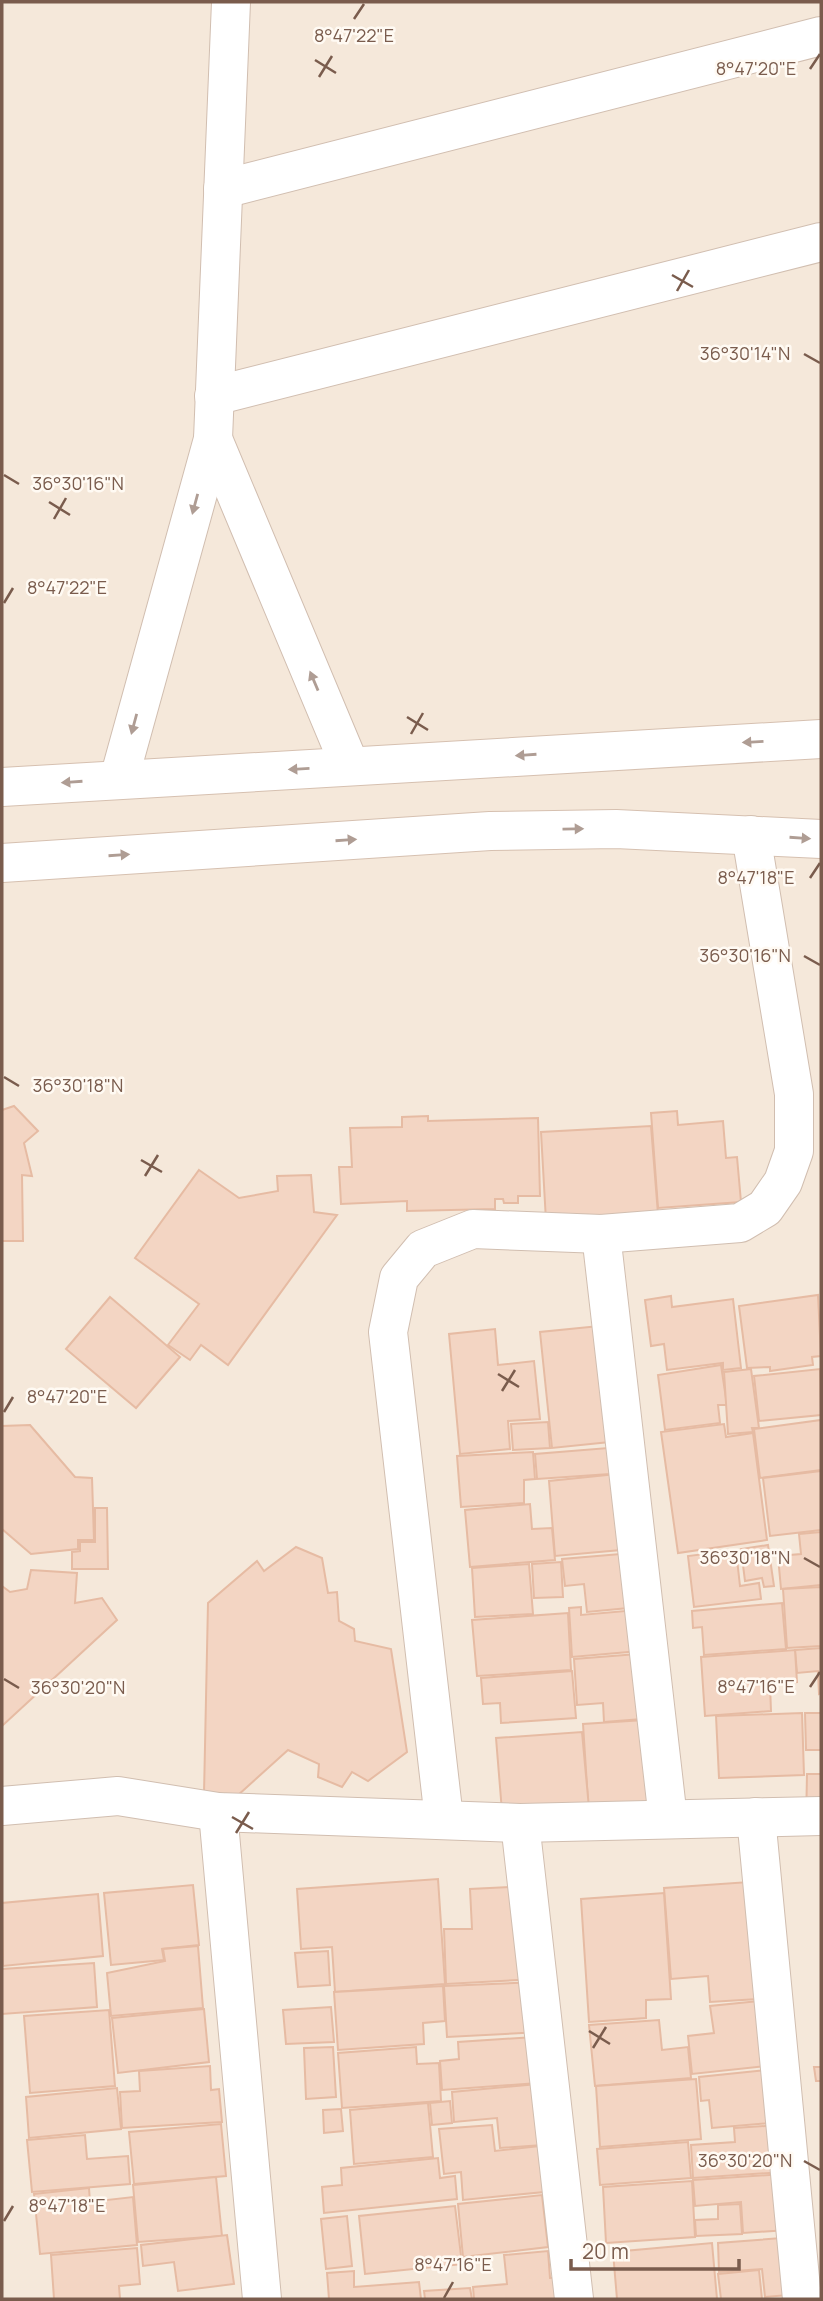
<svg xmlns="http://www.w3.org/2000/svg" width="823" height="2301" font-family="Manrope,sans-serif">
  <style>
    .residential { fill: #f5e8da }
    .building { fill: #f3d5c3; stroke: #e6bba3; stroke-width: 2 }
    .lines { fill: none; stroke-linecap: round; stroke-linejoin: round }
    .street-casing { stroke: #d1beb0; stroke-width: 40 }
    .secondary-casing { stroke: #d6c0b0; stroke-width: 40 }
    .street { stroke: #fff; stroke-width: 38 }
    .secondary { stroke: #fff; stroke-width: 38 }
    .oneway { fill: #af9d94 }
    .ticks { fill: none; stroke: #7a5c4d; stroke-width: 2.5 }
    .ticks-label { font-size: 18px; text-anchor: middle; fill: #7a5c4d; stroke: #fffaf3; stroke-width: 5; stroke-linejoin: round; paint-order: stroke }
  </style>
  <rect width="100%" height="100%" fill="#fdf6ec"/>
  <!-- residential -->
  <rect class="residential" x="2" y="2" width="819" height="2297"/>
  <!-- building -->
  <g class="building">
    <path d="M14,1106l24,25 -14,12 8,33 -10,-1 1,66h-21v-131z"/>
    <path d="M677,1111l1,14 45,-4 3,37 11,-1 4,45 -83,6 -7,-95z"/>
    <path d="M428,1116v5l110,-3 2,78h-22v7h-14l-1,-4h-8v10l-88,2v-10l-66,3 -2,-37h13l-2,-39 52,-1v-10z"/>
    <path d="M651,1126l7,88 -112,7 -5,-89z"/>
    <path d="M199,1170l40,28 39,-7 -1,-15 34,-1 3,37 23,3 -109,150 -27,-20 -11,15 -22,-15 31,-41 -64,-46z"/>
    <path d="M818,1295l3,61 -9,1 1,8 -43,6v-4l-23,1 -8,-62z"/>
    <path d="M671,1296l1,11 61,-8 8,69 -18,2v-7l-56,7 -3,-26 -13,2 -6,-46z"/>
    <path d="M110,1297l70,60 -44,51 -70,-59z"/>
    <path d="M619,1324l10,116 -77,8 -12,-116z"/>
    <path d="M495,1329l3,36 36,-4 6,58 -32,2 2,28 -50,5 -11,-120z"/>
    <path d="M721,1365l6,40h-9l2,18 -55,7 -7,-55z"/>
    <path d="M751,1369l8,59h-7l1,4 -25,2 -4,-62z"/>
    <path d="M820,1369l1,46 -62,6 -5,-45z"/>
    <path d="M821,1420v50l-61,8 -6,-49z"/>
    <path d="M548,1422l2,26 -37,2 -2,-26z"/>
    <path d="M724,1424l2,13 27,-4 14,107 -89,13 -17,-121z"/>
    <path d="M30,1425l45,52 17,1 2,62h-16v9l-47,5 -29,-25v-103z"/>
    <path d="M608,1448l2,26 -73,5 -2,-25z"/>
    <path d="M533,1452l2,27 -11,1v23l-63,4 -4,-51z"/>
    <path d="M821,1471v59l-51,6 -7,-58z"/>
    <path d="M636,1472l7,76 -88,8 -6,-75z"/>
    <path d="M530,1504l2,25 20,-1 3,32 -85,7 -5,-57z"/>
    <path d="M95,1508h12l1,61h-36v-17l8,-1v-9h15z"/>
    <path d="M821,1532v53l-40,4 -3,-33 23,-2 -2,-20z"/>
    <path d="M768,1545l6,41 -10,1 -2,-9 -17,3 -4,-32z"/>
    <path d="M296,1547l26,11 6,35 9,-1 2,29 15,8 1,12 36,8 16,103 -39,29 -16,-9 -10,15 -24,-10 1,-13 -31,-14 -61,55 -23,-11 4,-191 49,-42 7,10z"/>
    <path d="M736,1550l4,36 19,-3 2,16 -67,8 -6,-51z"/>
    <path d="M644,1552l5,54 -62,6 -3,-28 -19,2 -3,-27z"/>
    <path d="M561,1562l2,35 -29,1 -2,-34z"/>
    <path d="M529,1564l4,50 -58,3 -3,-49z"/>
    <path d="M31,1570l46,3 -2,30 27,-5 15,22 -115,106v-140l8,6 17,-3z"/>
    <path d="M821,1587v59l-34,2 -4,-59z"/>
    <path d="M782,1603l4,46 -82,6 -2,-28 -9,1 -1,-17z"/>
    <path d="M581,1607v8l67,-6 3,41 -79,7 -3,-49z"/>
    <path d="M568,1613l3,57 -94,6 -5,-56z"/>
    <path d="M821,1648v45l-2,1 -1,-23 -21,2 -2,-23z"/>
    <path d="M795,1650l2,32 -27,3 1,26 -66,5 -4,-59z"/>
    <path d="M663,1652l5,65 -64,5 -1,-19 -26,2 -3,-46z"/>
    <path d="M572,1671l4,47 -75,5 -1,-20 -17,1 -2,-26z"/>
    <path d="M802,1713l2,62 -85,3 -3,-62z"/>
    <path d="M805,1713h16v37h-15z"/>
    <path d="M660,1719l6,92 -77,6 -6,-93z"/>
    <path d="M582,1732l9,98 -87,6 -8,-98z"/>
    <path d="M807,1774h14v50h-15z"/>
    <path d="M438,1879l7,105 -110,8 -3,-45 -31,2 -4,-60z"/>
    <path d="M749,1882l9,117 -48,3 -2,-26 -37,3 -7,-91z"/>
    <path d="M193,1885l6,60 -37,4 2,11 -53,5 -7,-72z"/>
    <path d="M533,1886l4,93 -91,5 -2,-55h28l-2,-40z"/>
    <path d="M664,1893l7,106 -25,1v18l-57,4 -8,-123z"/>
    <path d="M98,1894l5,62 -100,10 -1,-63z"/>
    <path d="M198,1946l5,62 -92,8 -4,-43 58,-12 -2,-12z"/>
    <path d="M328,1951l2,34 -32,2 -3,-34z"/>
    <path d="M94,1963l3,44 -95,7v-45z"/>
    <path d="M539,1982l2,50 -94,5 -3,-51z"/>
    <path d="M443,1986l2,35 -22,2 1,21 -86,6 -4,-58z"/>
    <path d="M769,2000l6,65 -83,9 -4,-38 26,-3 -4,-27z"/>
    <path d="M331,2007l3,35 -48,2 -3,-34z"/>
    <path d="M204,2009l5,53 -91,11 -6,-55z"/>
    <path d="M109,2010l6,76 -85,7 -6,-77z"/>
    <path d="M659,2020l3,30 26,-3 3,31 -96,8 -6,-61z"/>
    <path d="M534,2037l4,46 -96,7 -2,-29 19,-2 -1,-17z"/>
    <path d="M333,2047l3,50 -30,2 -2,-51z"/>
    <path d="M416,2047l1,17 22,-1 2,38 -99,7 -4,-55z"/>
    <path d="M210,2066l1,24 8,-1 3,33 -100,6 -2,-36 20,-1 -1,-20z"/>
    <path d="M814,2067h7v14h-5z"/>
    <path d="M776,2069l5,53 -69,6 -3,-28 -8,1 -2,-24z"/>
    <path d="M696,2079l5,60 -101,8 -4,-61z"/>
    <path d="M538,2084l5,61 -43,3 -3,-30 -43,4 -2,-30z"/>
    <path d="M117,2088l4,41 -92,9 -3,-41z"/>
    <path d="M450,2101l2,22 -20,2 -2,-22z"/>
    <path d="M428,2103l5,54 -79,7 -4,-54z"/>
    <path d="M341,2109l2,22 -19,2 -1,-23z"/>
    <path d="M221,2124l5,52 -92,8 -5,-52z"/>
    <path d="M492,2125l3,26 45,-5 4,46 -81,8 -2,-28 -17,2 -5,-45z"/>
    <path d="M781,2125l4,47 -92,6 -2,-33 44,-3 -1,-14z"/>
    <path d="M85,2135l2,24 41,-3 2,28 -98,8 -5,-52z"/>
    <path d="M688,2142l3,36 -91,7 -3,-36z"/>
    <path d="M438,2158l2,20 15,-2 2,23 -133,14 -2,-26 20,-2 -1,-17z"/>
    <path d="M785,2174l3,56 -45,3 -2,-31 -46,4 -2,-26z"/>
    <path d="M216,2177l6,59 -84,6 -5,-57z"/>
    <path d="M692,2181l3,56 -89,6 -3,-56z"/>
    <path d="M89,2188l1,14 43,-5 4,48 -97,9 -6,-60z"/>
    <path d="M542,2195l6,52 -85,10 -5,-53z"/>
    <path d="M740,2204l2,30 -46,2 -1,-16 23,-1v-14z"/>
    <path d="M455,2206l7,58 -97,10 -6,-58z"/>
    <path d="M347,2216l5,50 -26,3 -5,-50z"/>
    <path d="M227,2235l7,49 -56,7 -4,-29 -31,4 -2,-21z"/>
    <path d="M808,2236l5,57 -48,4 -3,-28 -43,3 -1,-29z"/>
    <path d="M712,2243l5,56h-100l-4,-47z"/>
    <path d="M137,2248l3,36 -21,2 1,13h-66l-3,-44z"/>
    <path d="M548,2251l2,27 13,-1 2,22h-91l-1,-12 34,-3 -3,-29z"/>
    <path d="M759,2270l3,29h-41l-3,-25z"/>
    <path d="M354,2271v16l65,-5 2,17h-92l-2,-26z"/>
    <path d="M470,2288l2,11h-47l-1,-8z"/>
  </g>
  <g class="lines">
    <defs>
      <g id="street">
        <path d="M223,189l598,-153"/>
        <path d="M214,396l607,-154"/>
        <path d="M213,439l137,327"/>
        <path d="M119,779l94,-340 18,-437"/>
        <path d="M601,1234l67,585"/>
        <path d="M2,1806l116,-10 100,16 302,11 301,-7"/>
        <path d="M218,1812l44,487"/>
        <path d="M756,1817l46,482"/>
        <path d="M444,1819l-56,-487 11,-54 24,-29 50,-20 128,5 139,-11 25,-15 18,-26 11,-31v-57l-43,-259"/>
        <path d="M520,1823l54,476"/>
      </g>
      <g id="secondary">
        <path d="M2,787l819,-48"/>
        <path d="M2,863l488,-32 126,-2 205,10"/>
      </g>
    </defs>
    <!-- street casing -->
    <use href="#street" class="street-casing"/>
    <!-- secondary casing -->
    <use href="#secondary" class="secondary-casing"/>
    <!-- street -->
    <use href="#street" class="street"/>
    <!-- secondary -->
    <use href="#secondary" class="secondary"/>
  </g>
  <!-- one-way arrows -->
  <defs><path id="oneway-solid" d="M-6-.8H1V-3.2L6.5 0L1 3.2V.8H-6Z" transform="scale(1.75)"/></defs>
  <g class="oneway">
    <use href="#oneway-solid" transform="translate(195 504) rotate(105)"/>
    <use href="#oneway-solid" transform="translate(314 681) rotate(-113)"/>
    <use href="#oneway-solid" transform="translate(134 724) rotate(105)"/>
    <use href="#oneway-solid" transform="translate(753 742) rotate(177)"/>
    <use href="#oneway-solid" transform="translate(526 755) rotate(176)"/>
    <use href="#oneway-solid" transform="translate(299 769) rotate(177)"/>
    <use href="#oneway-solid" transform="translate(72 782) rotate(176)"/>
    <use href="#oneway-solid" transform="translate(573 829) rotate(-1)"/>
    <use href="#oneway-solid" transform="translate(800 838) rotate(4)"/>
    <use href="#oneway-solid" transform="translate(346 840) rotate(-4)"/>
    <use href="#oneway-solid" transform="translate(119 855) rotate(-4)"/>
  </g>
  <!-- ticks -->
  <path class="ticks" d="M354,19l10,-15M315,60l21,13M810,69l10,-15M319,77l13,-21M672,275l21,12M677,291l12,-21M804,354l16,9M4,475l15,9M49,502l21,13M54,519l12,-21M4,603l9,-15M407,717l21,13M411,734l12,-21M810,878l10,-15M804,956l16,9M4,1077l15,9M141,1160l21,12M145,1176l13,-21M498,1374l21,13M502,1391l13,-21M4,1412l9,-15M804,1558l16,9M4,1679l15,9M810,1687l10,-15M232,1817l21,12M236,1833l13,-21M589,2031l21,13M593,2048l13,-21M804,2161l16,9M4,2221l9,-15M444,2298l9,-16"/>
  <g class="ticks-label">
    <text x="354" y="42">8°47'22"E</text>
    <text x="756" y="75">8°47'20"E</text>
    <text x="745" y="360">36°30'14"N</text>
    <text x="78" y="490">36°30'16"N</text>
    <text x="67" y="594">8°47'22"E</text>
    <text x="756" y="884">8°47'18"E</text>
    <text x="745" y="962">36°30'16"N</text>
    <text x="78" y="1092">36°30'18"N</text>
    <text x="67" y="1403">8°47'20"E</text>
    <text x="745" y="1564">36°30'18"N</text>
    <text x="756" y="1693">8°47'16"E</text>
    <text x="78" y="1694">36°30'20"N</text>
    <text x="745" y="2167">36°30'20"N</text>
    <text x="67" y="2212">8°47'18"E</text>
    <text x="453" y="2271">8°47'16"E</text>
  </g>
  <!-- border -->
  <rect width="823" height="2301" fill="none" stroke="#7a5c4d" stroke-width="7"/>
  <!-- scale -->
  <path d="M571 2259v10h168v-10" fill="none" stroke="#7a5c4d" stroke-width="3.5"/>
  <text x="582" y="2259" font-size="21" fill="#7a5c4d" stroke="#fffaf3" stroke-width="5" paint-order="stroke">20 m</text>
</svg>
